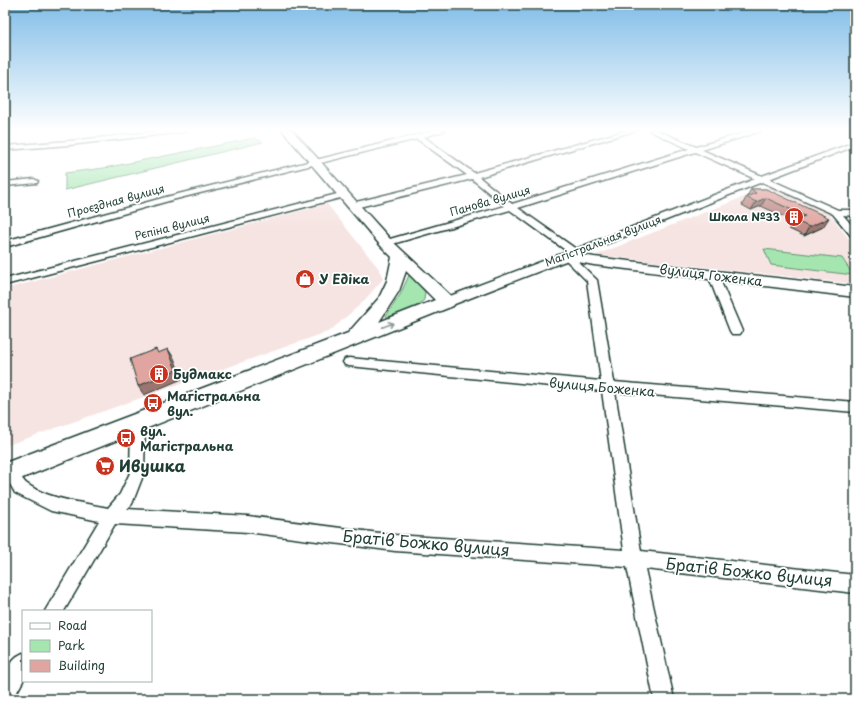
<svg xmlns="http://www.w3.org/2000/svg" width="860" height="704" font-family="'Playpen Sans',sans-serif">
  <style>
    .built { fill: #f6e4e2 }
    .green { fill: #a5e6b0; stroke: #629272 }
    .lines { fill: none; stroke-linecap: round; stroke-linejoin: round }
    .street-casing { stroke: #1f3d34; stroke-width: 3 }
    .secondary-casing { stroke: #1f3d34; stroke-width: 3 }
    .primary-casing { stroke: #1f3d34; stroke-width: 3 }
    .street { fill: #fff; fill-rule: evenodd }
    .secondary { fill: #fff; fill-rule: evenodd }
    .primary { fill: #fff; fill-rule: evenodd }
    .wall { fill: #c18e8a; stroke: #1f3d34 }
    .shaded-wall { fill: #9d7470; stroke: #1f3d34 }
    .building { fill: #e0a5a0; stroke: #1f3d34 }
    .oneway { stroke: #8f9e9a }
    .labels { text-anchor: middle; stroke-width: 3.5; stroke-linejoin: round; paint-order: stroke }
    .far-street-label { font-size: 11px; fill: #1f3d34; stroke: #fff }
    .far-poi-label { font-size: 11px; font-weight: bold; fill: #1f3d34; stroke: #fff; text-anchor: end }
    .street-label { font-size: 13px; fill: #1f3d34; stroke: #fff }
    .poi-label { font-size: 13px; font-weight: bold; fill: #1f3d34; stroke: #fff; text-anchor: start }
    .near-poi-label { font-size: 16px; font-weight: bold; fill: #1f3d34; stroke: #fff; text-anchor: start }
    .near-street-label { font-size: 16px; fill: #1f3d34; stroke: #fff }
  </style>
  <rect width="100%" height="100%" fill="#fff"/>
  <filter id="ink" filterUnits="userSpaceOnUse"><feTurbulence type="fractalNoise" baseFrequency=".025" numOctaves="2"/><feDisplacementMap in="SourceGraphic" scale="8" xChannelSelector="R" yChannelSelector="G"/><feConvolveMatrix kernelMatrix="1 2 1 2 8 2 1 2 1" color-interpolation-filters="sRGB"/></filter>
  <g filter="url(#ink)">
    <!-- built -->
    <g class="built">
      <path d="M769,187l60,26 26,34v37l-259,-29z"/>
      <path d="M327,204l53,66 3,9 -21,24 -32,28 -325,115v-157z"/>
    </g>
    <!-- green -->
    <g class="green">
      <path d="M255,138l8,4 -198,48v-17l39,-5z"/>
      <path d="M764,249l78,9 11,17 -82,-10z"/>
      <path d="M410,273l15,19 -1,8 -8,7 -28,11 -2,-2 14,-21z"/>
    </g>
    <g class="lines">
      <defs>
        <g id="street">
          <path d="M171,130h16l-3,2 -115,13 -64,5v-4l64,-5z"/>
          <path d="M437,130h9l-22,7 50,36 154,-43h9l-158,47 33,27 177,-55 -39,-18 -1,-1h7l40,17 58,-17h8l-1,1 -59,19 60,26 93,-34v4l-86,33 69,31h17v6l-12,-1 12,14v9l-3,-1 -19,-23 -71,-32 -189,75 24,23 17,102 241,20v10l-240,-20 26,159 214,24v18l-210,-24 29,130h-20l-27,-132 -232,-16 -147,-19 -133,-8 -51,87h-19l54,-90 -48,-10 -36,-18 -10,-18 1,-8 5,-2c9,4 9,14 16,19 23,16 54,18 81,24l12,-14 10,-21 1,-50 2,-4 5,-2 5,2 2,4 -1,50 -12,31 -5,5 121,7 147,19 229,15 -22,-159 -253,-25 -4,-1 -2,-3 2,-3 4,-1 252,23 -14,-100 -25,-25 6,-4 -58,-42 -121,35 -3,1 -5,-3 2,-2 122,-35 -33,-27 -117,29 -3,-1 -1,-2 1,-2 115,-28 -50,-36 -245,61 -167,47v-6l161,-44zM695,152l60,27 -179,70 -58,-41z"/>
          <path d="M34,179l4,2 -1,2 -32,3v-4z"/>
          <path d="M345,192h3v4l-343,89v-6z"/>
          <path d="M713,272l5,3 24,56 -2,3h-8l-2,-3 -22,-56z"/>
          <path d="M23,653v28l-10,18h-8c0,-18 -1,-38 18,-46z"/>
        </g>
        <path id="secondary" d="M567,252l27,5 261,30v10l-261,-32 -26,-5 -116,45 -5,2 -5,-2 -3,-3 3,-3z"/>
        <path id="primary" d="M282,130h10l99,110 62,58 3,4 -3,4 -448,179v-22l343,-130 31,-35 8,-17 5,-24 -11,-11zM406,271l29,29 -56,22 20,-31z"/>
      </defs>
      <!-- street casing -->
      <use href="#street" class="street-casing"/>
      <!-- secondary casing -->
      <use href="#secondary" class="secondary-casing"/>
      <!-- primary casing -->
      <use href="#primary" class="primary-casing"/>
      <!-- street -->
      <use href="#street" class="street"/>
      <!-- secondary -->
      <use href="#secondary" class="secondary"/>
      <!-- primary -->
      <use href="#primary" class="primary"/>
    </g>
    <!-- wall -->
    <path class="wall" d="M751,189h15l57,38 -19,9 -15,-7 4,-8 -32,-15 -10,4 -9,-5z"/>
    <!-- shaded-wall -->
    <g class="shaded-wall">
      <path d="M766,198l-5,8 -10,4 5,-8z"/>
      <path d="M829,218l-6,9 -19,9 5,-9z"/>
      <path d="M168,349l6,9 8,21 -38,16 -6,-9z"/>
    </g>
    <!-- building -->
    <g class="building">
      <path d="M751,189h15l63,29 -20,9 -15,-7 11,-4 -39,-18 -10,4 -10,-5 10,-4z"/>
      <path d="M156,349l2,4 10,-4 8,21 -38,16 -8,-27z"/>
    </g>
    <!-- one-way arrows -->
    <defs><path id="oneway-shaft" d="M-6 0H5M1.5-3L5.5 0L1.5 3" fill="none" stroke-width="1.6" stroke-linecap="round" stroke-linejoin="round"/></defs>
    <use class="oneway" href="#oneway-shaft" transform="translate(388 325) rotate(-21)"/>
  </g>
  <!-- sky -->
  <linearGradient id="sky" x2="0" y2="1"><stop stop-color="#81bde8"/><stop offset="0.57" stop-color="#fff"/><stop offset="1" stop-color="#fff" stop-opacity="0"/></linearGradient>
  <rect width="860" height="228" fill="url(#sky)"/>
  <!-- icons -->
  <defs>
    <symbol id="building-disc" viewBox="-11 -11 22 22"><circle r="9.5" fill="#c8321e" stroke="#fff"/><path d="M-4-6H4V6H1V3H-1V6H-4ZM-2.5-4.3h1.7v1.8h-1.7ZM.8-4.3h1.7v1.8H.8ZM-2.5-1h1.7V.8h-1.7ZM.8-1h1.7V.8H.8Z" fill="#fff"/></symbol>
    <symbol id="shop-disc" viewBox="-11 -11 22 22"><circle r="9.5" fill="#c8321e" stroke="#fff"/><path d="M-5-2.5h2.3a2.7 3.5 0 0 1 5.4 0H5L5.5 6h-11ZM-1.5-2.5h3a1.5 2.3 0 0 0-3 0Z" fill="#fff"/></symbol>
    <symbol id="bus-disc" viewBox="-11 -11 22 22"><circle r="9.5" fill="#c8321e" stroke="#fff"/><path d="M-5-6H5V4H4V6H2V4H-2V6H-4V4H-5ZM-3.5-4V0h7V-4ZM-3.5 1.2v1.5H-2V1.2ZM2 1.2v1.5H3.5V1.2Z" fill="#fff"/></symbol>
    <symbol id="supermarket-disc" viewBox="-11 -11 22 22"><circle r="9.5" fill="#c8321e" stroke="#fff"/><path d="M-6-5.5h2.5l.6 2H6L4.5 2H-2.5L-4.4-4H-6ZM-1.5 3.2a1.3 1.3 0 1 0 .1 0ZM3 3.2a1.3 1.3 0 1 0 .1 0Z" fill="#fff"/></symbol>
  </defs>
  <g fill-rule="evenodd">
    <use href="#building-disc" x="783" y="206" width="22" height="22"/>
    <use href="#shop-disc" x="294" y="268" width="22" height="22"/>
    <use href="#building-disc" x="148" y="363" width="22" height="22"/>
    <use href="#bus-disc" x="142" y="392" width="22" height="22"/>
    <use href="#bus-disc" x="115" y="427" width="22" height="22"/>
    <use href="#supermarket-disc" x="94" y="455" width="22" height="22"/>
  </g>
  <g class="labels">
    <!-- far-street labels -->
    <g class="far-street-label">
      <text transform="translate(116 201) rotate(-15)" y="4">Проєздная вулиця</text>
      <text transform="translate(490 201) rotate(-16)" y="4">Панова вулиця</text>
      <text transform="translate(172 227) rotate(-14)" y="4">Рєпіна вулиця</text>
      <text transform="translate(603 241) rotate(-21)" y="4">Магістральная вулиця</text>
    </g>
    <!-- far-poi labels -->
    <g class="far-poi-label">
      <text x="780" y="221">Школа №33</text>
    </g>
    <!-- street labels -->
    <g class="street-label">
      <text transform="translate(711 275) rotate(7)" y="5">вулиця Гоженка</text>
      <text transform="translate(602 387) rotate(5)" y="5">вулиця Боженка</text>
    </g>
    <!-- poi labels -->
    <g class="poi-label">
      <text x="319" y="284">У Едіка</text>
      <text x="173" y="379">Будмакс</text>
      <text x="167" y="401">Магістральна<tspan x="167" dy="15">вул.</tspan></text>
      <text x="140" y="436">вул.<tspan x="140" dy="15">Магістральна</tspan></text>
    </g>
    <!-- near-poi labels -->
    <g class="near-poi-label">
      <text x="119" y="472">Ивушка</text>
    </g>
    <!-- near-street labels -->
    <g class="near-street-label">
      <text transform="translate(426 543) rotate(5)" y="6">Братів Божко вулиця</text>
      <text transform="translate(749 572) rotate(6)" y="6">Братів Божко вулиця</text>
    </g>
  </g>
  <!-- margin -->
  <rect width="860" height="704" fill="none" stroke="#fff" stroke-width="20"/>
  <rect x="10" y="10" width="840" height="684" fill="none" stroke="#1f3d34" stroke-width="1.5" filter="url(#ink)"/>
  <!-- legend -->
  <rect x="22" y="610" width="130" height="72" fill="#ffffff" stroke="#a5b1ae"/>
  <rect x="30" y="623" width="20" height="6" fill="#ffffff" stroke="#a5b1ae"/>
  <text x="58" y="630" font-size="12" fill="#1f3d34">Road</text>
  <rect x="30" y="640" width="20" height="12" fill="#a5e6b0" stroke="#a5b1ae"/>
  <text x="58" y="650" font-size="12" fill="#1f3d34">Park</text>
  <rect x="30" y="660" width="20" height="12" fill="#e0a5a0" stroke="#a5b1ae"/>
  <text x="58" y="670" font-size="12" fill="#1f3d34">Building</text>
</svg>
